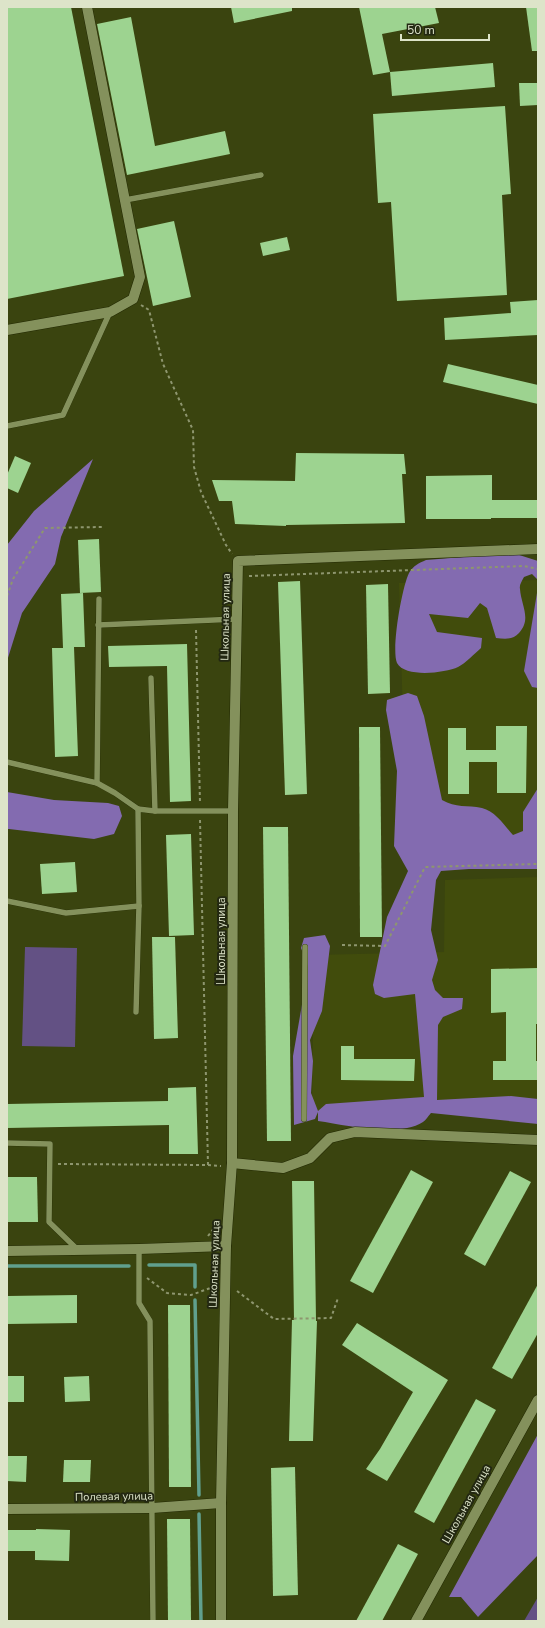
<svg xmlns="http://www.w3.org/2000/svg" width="545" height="1628" font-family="'Nunito Sans',sans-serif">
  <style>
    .built { fill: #414c0c }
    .green { fill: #635184 }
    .forest { fill: #836bb0 }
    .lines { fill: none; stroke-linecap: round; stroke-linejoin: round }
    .stream { stroke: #60a08e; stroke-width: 3.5 }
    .building { fill: #9dd390 }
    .service-casing { stroke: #222902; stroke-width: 6 }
    .minor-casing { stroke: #222902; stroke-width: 11 }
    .path { stroke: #8e966f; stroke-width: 2; stroke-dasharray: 3 3; stroke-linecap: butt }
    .service { stroke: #84915c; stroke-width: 5.5 }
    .minor { stroke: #84915c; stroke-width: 10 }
    .labels { text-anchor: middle; stroke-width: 4; stroke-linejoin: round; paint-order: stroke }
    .street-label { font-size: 11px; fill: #dde4c9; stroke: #232812 }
  </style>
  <rect width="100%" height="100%" fill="#3a440f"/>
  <!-- built -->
  <g class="built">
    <path d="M538,580v272l-131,2 -8,-271z"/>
    <path d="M538,877v230l-96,1 -130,4 2,-157 130,-3 1,-72z"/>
  </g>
  <!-- green -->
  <g class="green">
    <path d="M25,947l52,1 -2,99 -53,-1z"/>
    <path d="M538,1597v24h-14z"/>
  </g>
  <!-- forest -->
  <g class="forest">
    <path d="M93,459l-32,78 -6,27 -33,49 -15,48v-116l27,-34z"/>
    <path d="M513,553l25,8v19l-6,-6 -8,3c-2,4 -5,8 -4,12 1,16 12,30 -1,44 -6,7 -14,6 -23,5l-9,-30 -7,-5 -12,15 -39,-4 8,18 45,6 -1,10c-7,6 -15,15 -23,19 -13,6 -53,11 -61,-4 -6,-14 5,-76 12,-90 4,-7 10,-10 17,-13z"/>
    <path d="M538,587v101l-6,-1 -8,-16z"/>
    <path d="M408,693l9,3 7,20 18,84c14,8 25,5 40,8 13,3 22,17 31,27l10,-4v-19l15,-24v81h-69l-28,2 -5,9 -5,50 7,30 -6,20 3,10 8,8h20l-1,11 -19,8 -5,8 -1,75 74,-4 27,3v25l-107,-11c-3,3 -5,7 -8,9 -25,16 -77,3 -105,-1v-9l-3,7 -21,6 -1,-69 14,-80 1,-10 -7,-18 3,-10 21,-3 5,11 -8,65 -12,29 3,21 -2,32 7,18 8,-7 98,-7 -9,-103 -31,4 -9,-4 -2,-9 14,-68 21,-46 -14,-25 3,-75 -11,-61 1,-10z"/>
    <path d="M7,792l47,8 54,3 11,3 3,10 -8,18 -20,5 -85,-10h-2z"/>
    <path d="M538,1434v121l-60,62 -17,-20h-12z"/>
  </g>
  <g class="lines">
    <!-- stream -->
    <g class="stream">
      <path d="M149,1265h46v22"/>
      <path d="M7,1266h122"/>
      <path d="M195,1300l4,195"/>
      <path d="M199,1514l2,107"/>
    </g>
  </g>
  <!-- building -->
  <g class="building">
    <path d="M7,7h64l53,269 -117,23z"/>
    <path d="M231,7h61v4l-58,12z"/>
    <path d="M359,7h76l4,16 -57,11 8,38 -17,3z"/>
    <path d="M526,7h12v44h-6z"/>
    <path d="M131,17l24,129 70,-15 5,23 -103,21 -30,-151z"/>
    <path d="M493,63l2,24 -103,9 -2,-24z"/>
    <path d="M519,83h19v22l-18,1z"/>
    <path d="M505,106l6,88 -9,1 5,100 -110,6 -6,-99 -13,1 -5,-89z"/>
    <path d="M174,221l17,76 -38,9 -16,-77z"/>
    <path d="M287,237l3,13 -27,6 -3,-13z"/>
    <path d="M538,300v35l-93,5 -1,-22 67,-5 -1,-11z"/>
    <path d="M448,364l90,21v19l-95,-22z"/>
    <path d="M296,453l108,1 2,20h-4l3,49 -119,2v1l-51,-2 -3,-23h-13l-7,-21 83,1z"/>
    <path d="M15,456l16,7 -13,30 -11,-5v-13z"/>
    <path d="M492,475v25h46v18h-47v1h-65v-43z"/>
    <path d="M99,539l2,53 -21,1 -2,-53z"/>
    <path d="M300,581l7,213 -22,1 -7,-213z"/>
    <path d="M388,584l2,109 -22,1 -2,-109z"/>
    <path d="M83,593l2,54h-11l4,109 -23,1 -3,-109h11l-2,-54z"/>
    <path d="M187,644l4,157 -21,1 -3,-136 -58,1 -1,-21z"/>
    <path d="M496,726h31l-1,67h-29v-31h-28v32h-21v-66h18v22h30z"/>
    <path d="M359,727h21l2,210h-22z"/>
    <path d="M263,827h25l3,314h-24z"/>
    <path d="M191,834l3,101 -25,1 -3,-101z"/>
    <path d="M75,862l2,30 -35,2 -2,-30z"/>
    <path d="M152,937h23l3,101 -24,1z"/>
    <path d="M538,968v56h-2v37h2v19h-45v-19h13v-49l-15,1v-44z"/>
    <path d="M341,1046h13v13h61l-1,22 -73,-1z"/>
    <path d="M196,1087l2,67h-29v-29l-162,3v-24l161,-3v-13z"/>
    <path d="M411,1170l22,12 -60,111 -23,-12z"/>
    <path d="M510,1171l21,11 -46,84 -21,-12z"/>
    <path d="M7,1177h30l1,45h-31z"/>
    <path d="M292,1181h22l2,140h1l-4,120h-24l3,-121h2z"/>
    <path d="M538,1284v49l-26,46 -20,-11z"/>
    <path d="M77,1295v28l-70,1v-28z"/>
    <path d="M168,1305h22l1,182h-22z"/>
    <path d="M357,1323l91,57 -61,101 -21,-12 14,-20 33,-57 -71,-47z"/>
    <rect x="7" y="1376" width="17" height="26"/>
    <path d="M89,1376l1,25 -25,1 -1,-25z"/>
    <path d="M476,1399l20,11 -62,113 -20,-11z"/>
    <path d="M7,1456h20l-1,26 -19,-1z"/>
    <path d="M64,1460h27l-1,22h-27z"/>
    <path d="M295,1467l3,128 -25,1 -2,-128z"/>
    <path d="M167,1519h23l1,102h-23z"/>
    <path d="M36,1529l34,1 -1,31 -34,-1v-9h-28v-21h29z"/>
    <path d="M398,1544l20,10 -36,67h-26z"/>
  </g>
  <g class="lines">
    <defs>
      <g id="service">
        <path d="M125,200l136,-25"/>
        <path d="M7,426l56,-11 47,-103"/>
        <path d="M98,625l139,-6"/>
        <path d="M151,678l4,133"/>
        <path d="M7,762l90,21 18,10 23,16"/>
        <path d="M97,783l2,-184"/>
        <path d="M7,901l59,12 73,-7 -1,-97 17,2h78"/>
        <path d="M136,1012l3,-106"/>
        <path d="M304,1119l1,-172"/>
        <path d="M7,1143l43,1 -1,78 29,28"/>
        <path d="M139,1249v54l11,18 3,300"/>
      </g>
      <g id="minor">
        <path d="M7,330l103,-18 23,-13 7,-22 -53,-270"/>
        <path d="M232,1163l51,5 27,-10 20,-20 25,-6 183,8"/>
        <path d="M7,1251l132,-2 87,-3"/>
        <path d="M7,1509l145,-1 69,-5"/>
        <path d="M221,1621v-118l5,-257 6,-83 1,-352 5,-250 300,-12"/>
        <path d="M416,1621l122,-221"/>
      </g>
    </defs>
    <!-- service casing -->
    <use href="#service" class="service-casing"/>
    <!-- minor casing -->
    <use href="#minor" class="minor-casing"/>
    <!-- path -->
    <g class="path">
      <path d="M141,305l8,5 14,54 30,66 1,37 7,25 25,53 6,9"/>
      <path d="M249,576l275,-10 14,3"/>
      <path d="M7,596l6,-17 32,-51 57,-1"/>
      <path d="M196,630l4,173"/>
      <path d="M342,945l43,1 40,-79 113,-3"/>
      <path d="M58,1164l150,1 -8,-345"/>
      <path d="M208,1165l13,1"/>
      <path d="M208,1236l7,-9"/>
      <path d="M147,1278l20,15 24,2 25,-9"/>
      <path d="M237,1291l37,28 57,-1 7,-20"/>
    </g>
    <!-- service -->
    <use href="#service" class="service"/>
    <!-- minor -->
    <use href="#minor" class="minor"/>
  </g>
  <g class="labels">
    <!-- street labels -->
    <g class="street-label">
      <text transform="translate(225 617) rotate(-89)" y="4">Школьная улица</text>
      <text transform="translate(221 941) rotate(-90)" y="4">Школьная улица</text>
      <text transform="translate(214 1264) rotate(-88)" y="4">Школьная улица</text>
      <text transform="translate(114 1496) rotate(-1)" y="4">Полевая улица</text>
      <text transform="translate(466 1504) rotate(-61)" y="4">Школьная улица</text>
    </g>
  </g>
  <!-- border -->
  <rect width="545" height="1628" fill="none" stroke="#dde4c9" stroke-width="16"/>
  <!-- scale -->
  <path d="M401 34v6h88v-6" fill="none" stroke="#dde4c9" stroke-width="2"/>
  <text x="407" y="34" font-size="12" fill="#dde4c9" stroke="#232812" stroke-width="3" paint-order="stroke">50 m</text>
</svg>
